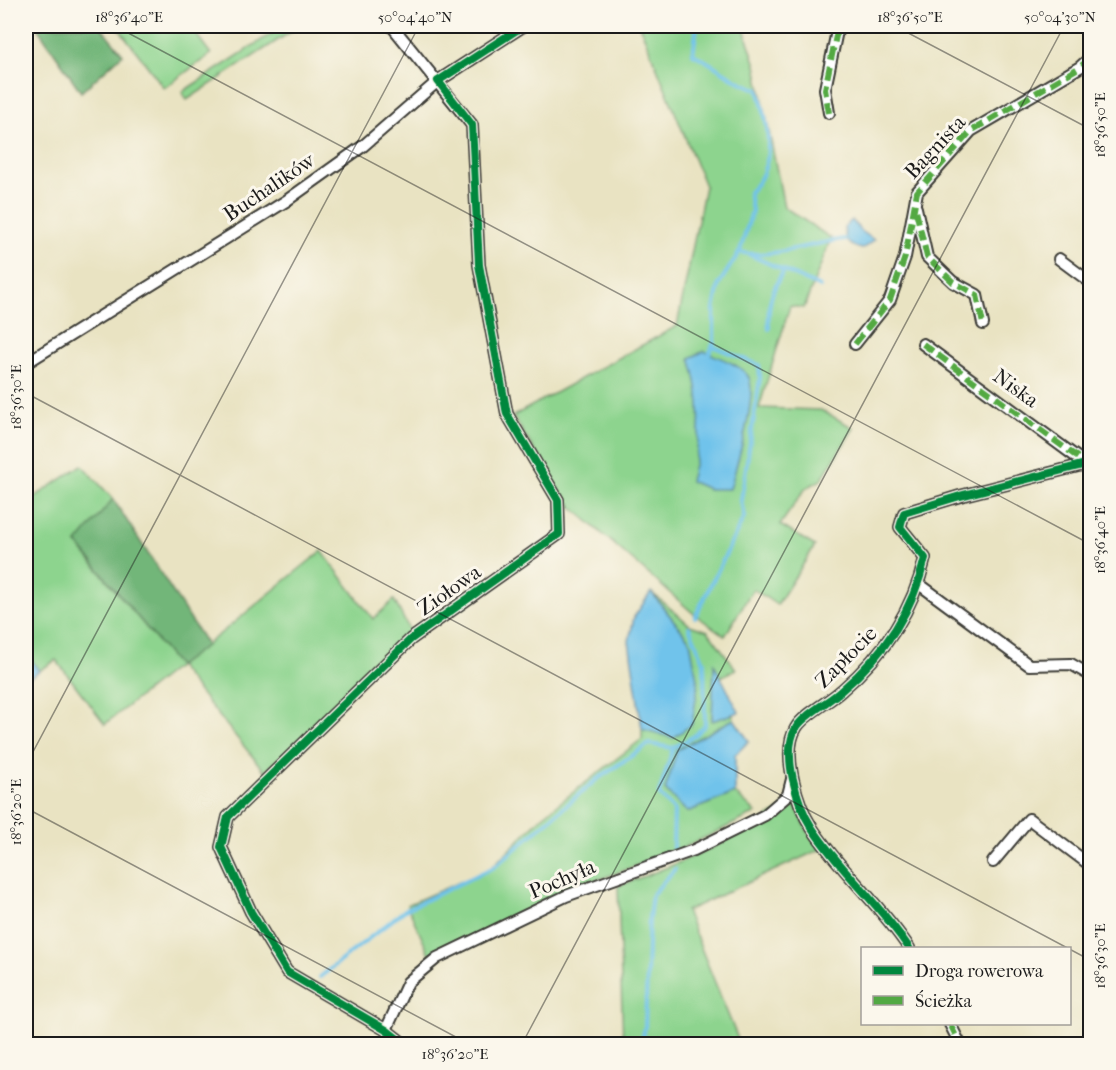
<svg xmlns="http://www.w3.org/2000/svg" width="1116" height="1070" font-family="'IM FELL French Canon',serif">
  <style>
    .green { fill: #8dd48e; stroke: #547855; stroke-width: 1.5 }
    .forest { fill: #72b679; stroke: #47694a; stroke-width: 1.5 }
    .water { fill: #6fc3eb; stroke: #467084; stroke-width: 1.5 }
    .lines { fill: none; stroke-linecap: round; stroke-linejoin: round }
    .stream { stroke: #6fc3eb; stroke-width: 4 }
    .minor-casing { stroke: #3b3a35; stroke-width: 14 }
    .minor { stroke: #fff; stroke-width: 10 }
    .quiet { stroke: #52a943; stroke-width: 6; stroke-dasharray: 12 6; stroke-linecap: butt }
    .cycleway-casing { stroke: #fbf7ec; stroke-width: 11 }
    .cycleway { stroke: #00873e; stroke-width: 8 }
    .ticks { fill: none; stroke: #1c1c1c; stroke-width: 1.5; stroke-opacity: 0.45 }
    .labels { text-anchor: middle; stroke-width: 6; stroke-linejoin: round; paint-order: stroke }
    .street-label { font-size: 21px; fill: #1c1c1c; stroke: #fbf7ec }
    .neatline { fill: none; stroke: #1c1c1c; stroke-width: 2 }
    .ticks-label { font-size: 15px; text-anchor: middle; fill: #1c1c1c }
  </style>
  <rect width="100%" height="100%" fill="#fbf7ec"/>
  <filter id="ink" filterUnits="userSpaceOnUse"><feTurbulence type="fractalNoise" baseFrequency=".0167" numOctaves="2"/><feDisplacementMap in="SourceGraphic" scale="12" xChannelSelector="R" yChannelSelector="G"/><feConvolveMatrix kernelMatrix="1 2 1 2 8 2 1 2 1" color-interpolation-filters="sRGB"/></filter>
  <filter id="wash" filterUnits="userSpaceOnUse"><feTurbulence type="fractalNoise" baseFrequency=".008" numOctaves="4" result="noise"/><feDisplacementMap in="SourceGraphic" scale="24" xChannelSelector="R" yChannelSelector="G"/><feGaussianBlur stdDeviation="1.35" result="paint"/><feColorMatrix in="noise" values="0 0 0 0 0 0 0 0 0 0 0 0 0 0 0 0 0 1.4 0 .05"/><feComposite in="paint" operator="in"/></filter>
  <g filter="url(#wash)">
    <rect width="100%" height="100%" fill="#e9e3c2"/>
    <!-- green -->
    <g class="green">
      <path d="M117,26h73l21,28 -47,34z"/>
      <path d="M283,26l15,1 -111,73 -5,-8z"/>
      <path d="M640,26h103l13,39 28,142 47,31 -27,70 -14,-2 -31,102 62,2 33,18 -33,52 -15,8 -26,37 35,21 -38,59 -24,-16 -28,47 -31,-22 -127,-111 -54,-87 164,-90 28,-140z"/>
      <path d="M82,465l31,34 -36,45 101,122c50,-36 95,-77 144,-115l51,68 21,-19 17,33 -146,139 -87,-106 -73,58 -49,-64 -17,11 -13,-19v-149z"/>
      <path d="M651,592l39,33 18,6 28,38 -15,8 -6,-11 -3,55 21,-7 1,5 -57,31 10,62 48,-19 21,20 -75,36 -113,42 -126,62 -13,1 -22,-49 83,-36 54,-54 98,-76v-10l31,8 17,-96z"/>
      <path d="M793,801l18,37 10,11 -135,62 54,133h-117l-5,-158c61,-22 121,-47 175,-85z"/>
    </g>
    <!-- forest -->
    <g class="forest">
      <path d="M36,26h64l23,28 -42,38z"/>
      <path d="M113,499l94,146 -29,21 -101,-123z"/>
    </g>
    <!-- water -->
    <g class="water">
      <path d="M852,220l8,10 14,10 -12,9c-14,-3 -17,-8 -18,-22z"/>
      <path d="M704,351c13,6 36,13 44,25 11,17 -12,91 -18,113h-22l-18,-8c12,-41 13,-83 0,-123z"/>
      <path d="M651,592l39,49 8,44 -6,39 -19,14 -31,-9 -13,-88 5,-24z"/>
      <path d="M26,652l13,19 -13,9z"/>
      <path d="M714,664l25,48 -27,9z"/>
      <path d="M734,719l15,22 -14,14v38l-48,19 -22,-22 12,-40z"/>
    </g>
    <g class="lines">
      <!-- stream -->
      <g class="stream">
        <path d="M697,26l-4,28c22,10 42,29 65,35 10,33 20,79 -9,103l3,19 -12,40 -21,33 -5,25v34l-5,11"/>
        <path d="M739,252c29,8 75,-10 106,-13"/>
        <path d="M750,255l70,32"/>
        <path d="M769,329c-2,-23 2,-38 15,-59"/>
        <path d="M695,617l49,-100 -3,-17 19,-122 -1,-13 -47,-19"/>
        <path d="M673,848l1,-38 -15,-16 14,-46 21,-12 11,-11 -1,-63 -15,-35"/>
        <path d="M320,977l85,-67 89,-43 102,-87 53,-36 24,4"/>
        <path d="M641,1044l4,-17 4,-109 3,-23 23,-26"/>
      </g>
    </g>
  </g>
  <g filter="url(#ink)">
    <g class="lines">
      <defs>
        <g id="minor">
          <path d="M392,26l80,99 7,140 28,149 51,86 1,34 -148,105 -183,178 -7,30 30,65 36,60 99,58 18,14"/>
          <path d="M829,113l-4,-24 13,-63"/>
          <path d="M916,208l11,49 26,25 24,13 6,29"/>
          <path d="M1059,259l31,23"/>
          <path d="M855,344l35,-44 15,-43 12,-65 54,-61 109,-64 10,-9"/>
          <path d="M923,344l167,123"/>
          <path d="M26,363l260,-162 77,-55 75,-65 85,-55"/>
          <path d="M919,584l110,81 42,-1 19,11"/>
          <path d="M993,862l36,-43 61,46"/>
          <path d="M909,948c-28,-43 -69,-77 -97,-120 -15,-23 -31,-76 -16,-100 7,-13 35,-27 46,-38 41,-35 71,-79 83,-132l-25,-31 4,-14 56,-17 126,-32"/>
          <path d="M950,1024l10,20"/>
          <path d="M386,1030l22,-48 29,-24 129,-62 128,-46 71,-35 23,-20 4,-16"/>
        </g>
      </defs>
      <!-- minor casing -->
      <use href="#minor" class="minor-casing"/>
      <!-- minor -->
      <use href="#minor" class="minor"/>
      <!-- quiet -->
      <g class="quiet">
        <path d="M829,113l-4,-24 13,-63"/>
        <path d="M916,211l11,46 26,25 24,13 6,29"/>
        <path d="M855,344l35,-44 15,-43 12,-65 54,-61 109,-64 10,-9"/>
        <path d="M923,344l165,121"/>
        <path d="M950,1024l10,20"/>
      </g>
      <defs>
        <g id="cycleway">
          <path d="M909,948c-28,-43 -69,-77 -97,-120 -15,-23 -31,-76 -16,-100 7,-13 35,-27 46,-38 41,-35 71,-79 83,-132l-25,-31 4,-14 56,-17 126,-32"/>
          <path d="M404,1044l-18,-14 -99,-58 -36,-60 -30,-65 7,-30 183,-178 148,-105 -1,-34 -51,-86 -28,-149 -7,-140 -34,-44 85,-55"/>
        </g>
      </defs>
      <!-- cycleway casing -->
      <use href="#cycleway" class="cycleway-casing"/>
      <!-- cycleway -->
      <use href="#cycleway" class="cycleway"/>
    </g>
  </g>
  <!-- ticks -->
  <path class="ticks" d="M115,26l975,518M895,26l195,103M26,393l1064,567M26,765l393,-739M26,808l443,236M522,1044l542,-1018"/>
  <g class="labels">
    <!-- street labels -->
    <g class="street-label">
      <text transform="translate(935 147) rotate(-47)" y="7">Bagnista</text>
      <text transform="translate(269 187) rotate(-34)" y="7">Buchalików</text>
      <text transform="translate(1016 388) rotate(36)" y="7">Niska</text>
      <text transform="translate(449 590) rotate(-35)" y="7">Ziołowa</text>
      <text transform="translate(846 657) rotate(-45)" y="7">Zapłocie</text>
      <text transform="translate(562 879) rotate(-23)" y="7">Pochyła</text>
    </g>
  </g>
  <!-- margin -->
  <rect width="1116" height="1070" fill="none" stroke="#fbf7ec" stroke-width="66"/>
  <!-- legend -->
  <rect x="861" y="947" width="210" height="78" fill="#fbf7ec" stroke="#a29f99" stroke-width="1.5"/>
  <rect x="873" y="966" width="30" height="9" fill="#00873e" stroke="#a29f99" stroke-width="1.5"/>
  <text x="915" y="977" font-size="18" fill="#1c1c1c">Droga rowerowa</text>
  <rect x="873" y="996" width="30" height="9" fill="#52a943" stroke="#a29f99" stroke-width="1.5"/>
  <text x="915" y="1007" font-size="18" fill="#1c1c1c">Ścieżka</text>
  <rect x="33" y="33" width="1050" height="1004" class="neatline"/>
  <g class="ticks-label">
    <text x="129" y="22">18°36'40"E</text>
    <text x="415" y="22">50°04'40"N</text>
    <text x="910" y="22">18°36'50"E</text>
    <text x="1060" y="22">50°04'30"N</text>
    <text transform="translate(1100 125) rotate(-90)" y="5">18°36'50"E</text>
    <text transform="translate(16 397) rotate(-90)" y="5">18°36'30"E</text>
    <text transform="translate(1100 540) rotate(-90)" y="5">18°36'40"E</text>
    <text transform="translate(16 812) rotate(-90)" y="5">18°36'20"E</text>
    <text transform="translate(1100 956) rotate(-90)" y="5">18°36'30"E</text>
    <text x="455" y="1059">18°36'20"E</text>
  </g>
</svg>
